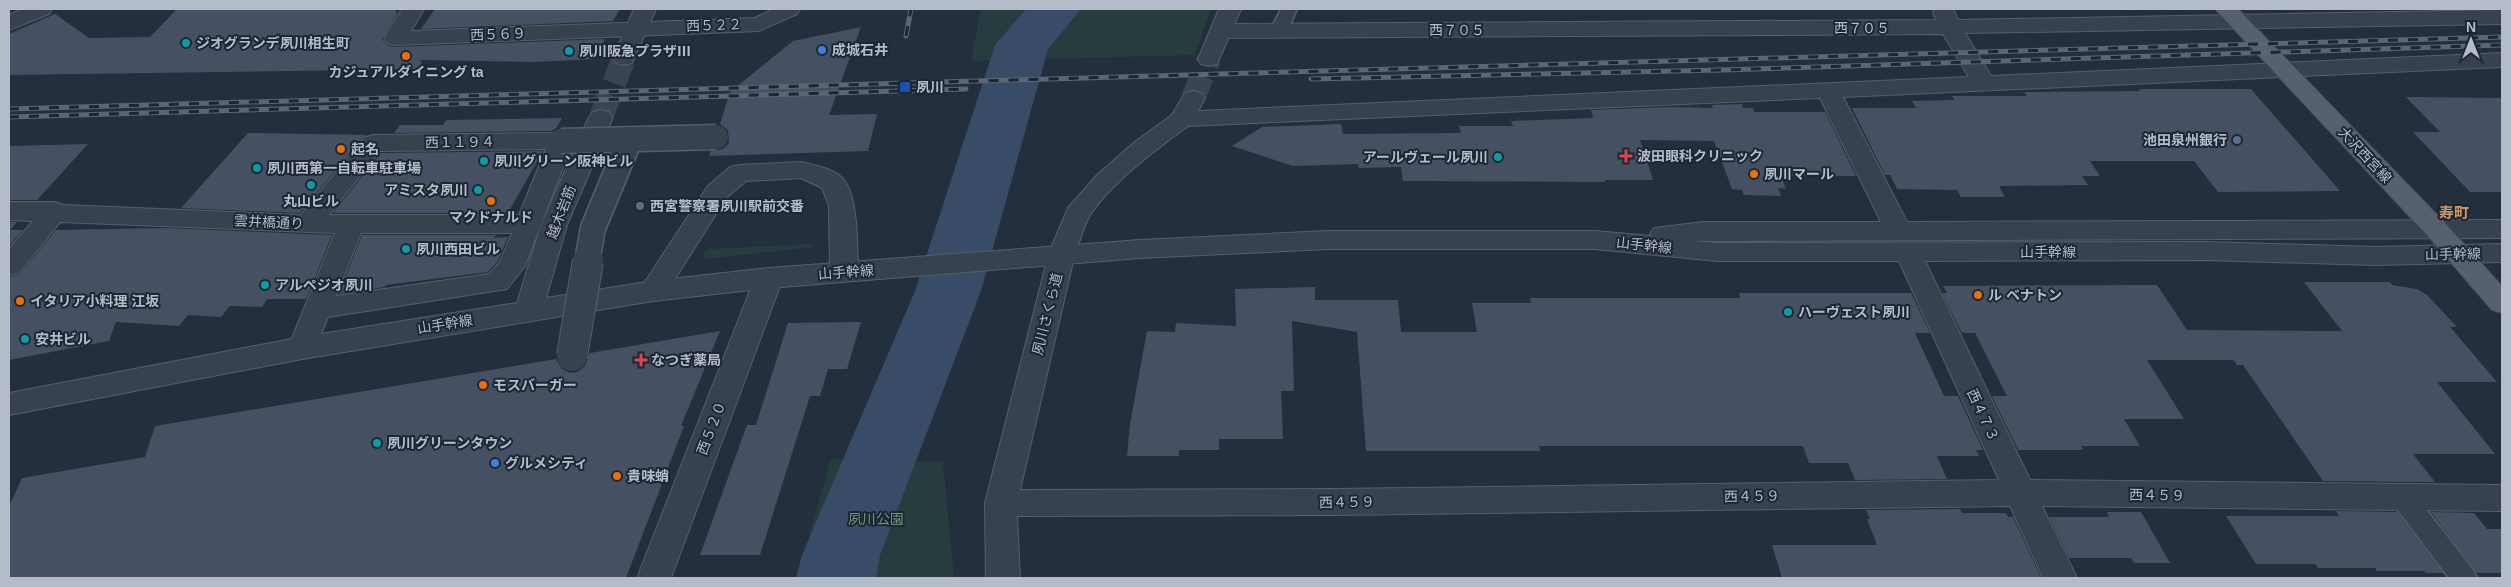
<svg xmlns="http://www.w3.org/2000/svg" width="2511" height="587" font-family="Helvetica,'Noto Sans JP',sans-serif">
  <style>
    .green { fill: #263c3f }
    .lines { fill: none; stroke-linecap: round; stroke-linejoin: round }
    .river { fill: #394c67; fill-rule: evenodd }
    .building { fill: #455162 }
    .minor-tunnel { stroke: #3a4453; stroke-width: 24; stroke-dasharray: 24 12; stroke-linecap: butt }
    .tertiary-tunnel { stroke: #3a4453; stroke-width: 24; stroke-dasharray: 24 12; stroke-linecap: butt }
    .service-casing { stroke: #565f6c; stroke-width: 3 }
    .minor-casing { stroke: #565f6c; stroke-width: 2 }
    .tertiary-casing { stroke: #565f6c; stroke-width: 2 }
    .primary-casing { stroke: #414a57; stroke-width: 2 }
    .service { fill: #38414e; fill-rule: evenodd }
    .minor { fill: #38414e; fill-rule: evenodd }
    .tertiary { fill: #38414e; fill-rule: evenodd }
    .primary { fill: #56606e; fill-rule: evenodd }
    .rail-casing { stroke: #5a6575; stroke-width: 5 }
    .rail { stroke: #1d2633; stroke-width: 3; stroke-dasharray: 10; stroke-linecap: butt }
    .pedestrian-bridge-far1-casing { stroke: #565f6c; stroke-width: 27; stroke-linecap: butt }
    .pedestrian-bridge-casing { stroke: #565f6c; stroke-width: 32; stroke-linecap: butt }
    .pedestrian-bridge-far1 { stroke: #38414e; stroke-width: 24 }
    .pedestrian-bridge { stroke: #38414e; stroke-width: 30 }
    .culture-dot { fill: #0f9aa8; stroke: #1d2633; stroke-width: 2 }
    .shop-dot { fill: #3f7fe0; stroke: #1d2633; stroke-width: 2 }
    .food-dot { fill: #e8710a; stroke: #1d2633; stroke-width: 2 }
    .transit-dot { fill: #1a4fb4; stroke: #1d2633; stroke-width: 2 }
    .service-dot { fill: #5c6f8a; stroke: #1d2633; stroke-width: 2 }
    .health-dot { fill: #e0444e; stroke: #1d2633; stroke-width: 2 }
    .labels { text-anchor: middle; stroke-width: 4; stroke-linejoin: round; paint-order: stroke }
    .street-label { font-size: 14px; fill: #b4bcc9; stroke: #1d2633 }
    .poi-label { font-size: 14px; font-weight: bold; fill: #b4bcc9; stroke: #1d2633; text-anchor: start }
    .park-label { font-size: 14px; fill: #6b9a76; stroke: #1d2633 }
    .neighbourhood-label { font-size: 15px; font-weight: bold; fill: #d59563; stroke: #1d2633 }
  </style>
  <rect width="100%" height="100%" fill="#242f3e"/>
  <!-- green -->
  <g class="green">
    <path d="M981,9h230l-16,46 -224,6z"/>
    <path d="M813,244v3l-106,12 -5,-4 6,-6z"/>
    <path d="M831,459l112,3 11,116h-157z"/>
  </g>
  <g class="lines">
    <!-- river -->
    <path class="river" d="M1026,9h55l-33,40 -67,242 -101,264 -4,23h-80l6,-23 113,-264 80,-246z"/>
  </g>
  <!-- building -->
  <g class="building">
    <path d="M177,9h218l2,5 -15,25 5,6 8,2 210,-8 -10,20 -62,3 -113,-2 5,9 -416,6v-41l46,-20 34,24 61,-1z"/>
    <path d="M435,9h185l-7,12 -192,8z"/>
    <path d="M861,27l-32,88 48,-1 -9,37 -159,5 2,-5 12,-2 6,-6 -1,-13 -8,-6 10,-32 63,-51z"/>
    <path d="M2139,89h112l89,102 -122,1 -24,-31h-104l10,15h-18l6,9 -89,1 6,11h-44l-4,-7 -60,-1 -7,-14h-5l-33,-67h64l-4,-7 42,-1 -2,-4h75l-3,-4 116,-1z"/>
    <path d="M2406,97l96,1v94h-32l-57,-60h27z"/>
    <path d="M1742,104l1,4h10l1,4h71l31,64h-75l5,13 -8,-1 3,8 -37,-1 -2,-5 -10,-1 -18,-48 -74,-1 13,40h-48v2l-202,-1 -2,-14 -42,1 -1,-4 -65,2 -61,-20 30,-19 79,-3 2,10 118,-1 -2,-7h54l-2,-5 82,-3 -2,-8 76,-3 46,1 -1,-3z"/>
    <path d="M562,118l-6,10 -5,3 -157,2 6,-8h43l3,-5z"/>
    <path d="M248,133l120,2 -5,2 -63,76 -119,-5z"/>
    <path d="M88,144l-51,56h-28v-54z"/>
    <path d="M543,151l-35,62h-175l48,-60z"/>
    <path d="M9,222h8l-7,8h13l-14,16z"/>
    <path d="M164,228l168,7 -26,64h-39l-5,8 -32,-1 -9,11 -33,-2 -9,11 -63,-4 -7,19 -100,19v-83l11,-3 36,-44z"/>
    <path d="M362,235h134l-2,3 14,-1 -10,24 -10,11 -102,13 -1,2 -46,7z"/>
    <path d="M2304,282h86l2,3 25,4 10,6 30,32h-7l47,55h-60l58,72h-82l22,28 -112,-1 -80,-116h-6l-3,-5h-87l37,59h-60l16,27h-59l2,4h-65l-26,-54h15l-32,-63h-13l-20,-40h5l-4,-7 214,-1 30,45 155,1z"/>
    <path d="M1315,287v13h83l3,32h76l-5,-29h59l-1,-5h210l-1,-5h172l19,40h-15l29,63h14l25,54h-7l3,6h-42l10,23 -92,1 -7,-17h-39l-6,-17h-264l1,5h-174l-9,-119 -65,-11 2,70h-13l2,48h-64v11h-40v6h-52l3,-32 17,-93 28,1 1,-9 60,3 -1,-37z"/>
    <path d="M861,322l-14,47h-19l-8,27h-10l-50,159h-60l47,-130h9l32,-102z"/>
    <path d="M720,331l-39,95h3l-58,152h-617v-72l13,-28 123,-21 10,-31 401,-67 6,10 8,4 7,-1 8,-6 5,-13z"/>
    <path d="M1960,509l2,4h44l2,4h5l28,61h-259l-10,-33h105l-10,-26h3l-4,-9z"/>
    <path d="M2336,511l61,1 46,61h-17l-2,-2h-47l-2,-3h-57l-3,-4h-59l-30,-48h113z"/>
    <path d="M2107,512h34l29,51h-36l-3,-5h-62l-20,-41h60z"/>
    <path d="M2431,512l43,1 13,16h15v44h-25z"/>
  </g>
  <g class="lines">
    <!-- minor-tunnel -->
    <path class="minor-tunnel" d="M1193,98l16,-39"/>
    <!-- tertiary-tunnel -->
    <path class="tertiary-tunnel" d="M601,117l23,-59"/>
    <defs>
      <g id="service">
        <path d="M1281,9h16l-12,26h-12l-3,-4z"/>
        <path d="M2403,488l9,3 61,79 4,8h-28l-55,-73 -3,-7 3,-7z"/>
      </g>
      <g id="minor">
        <path d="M23,9h29l-3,5 -40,16v-15z"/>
        <path d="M402,9h22l-13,22 344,-13 18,-9h27l-3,5 -38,17 -364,14 -8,-2 -3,-5z"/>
        <path d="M1935,9h18l5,11 544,-10v14l-537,9 26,43 511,-23v14l-659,30 64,125 595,-2v18l-809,3 24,2 489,-1 169,5 127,-3v18l-127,3 -169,-5 -281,1 105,219 472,5v26l-460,-5 35,72h-34l-33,-72 -675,9 -318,1 3,62h-34l-1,-75 64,-250 19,-45 29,-33 39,-34 36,-26 13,-22 8,-2 8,2 4,5 -7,13 771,-34 -26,-43 -722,4 -8,-2 -3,-5 3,-5 8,-2 715,-4 -3,-8zM1820,98l61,124h-178l-49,6 -4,6 1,2 -56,-5 -9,3 -4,6 4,6 9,3 122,12h182l100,219 -664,9 -315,1 55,-237c5,-11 8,-26 14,-36 19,-32 69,-69 99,-91z"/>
        <path d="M561,133l9,3 3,5 -48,125 -18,23 -179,28 -16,38 -10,4 -10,-4 -4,-7 47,-115 -275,-11 -41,51 -10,2v-26l24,-28 -24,-1v-18h46l8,3 238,10 63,-77 9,-3zM546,149l-27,66h-190l51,-64zM361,233h151l-12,29 -11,12 -153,22z"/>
        <path d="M801,162c13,3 30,6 40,15 18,15 16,72 17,95l-4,7 -10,2 -10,-2 -4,-7 -1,-66 -7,-18 -21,-10 -55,3 -20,17 -63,100 -10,3 -10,-3 -4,-7 69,-105 22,-19 9,-2z"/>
        <path d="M769,268l10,3 4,7 -112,300h-34l118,-300 4,-7z"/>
      </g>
      <g id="tertiary">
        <path d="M634,9h22l-24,54 -8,2 -8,-2 -3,-5z"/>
        <path d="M1219,9h22l-24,55 -8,2 -8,-2 -3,-5z"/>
        <path d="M601,110l8,2 4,5 -46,108 -21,73 107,-17 116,-13 371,-28 188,-9h267l9,3 4,6 -4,6 -9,3h-267l-188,9 -371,30 -116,13 -351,58 -293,56v-22l293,-56 215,-34 24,-78 48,-108 4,-5z"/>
      </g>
      <path id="primary" d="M2215,9h23l207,214 57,63v27l-10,-3 -65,-75z"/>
    </defs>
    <!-- service casing -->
    <use href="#service" class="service-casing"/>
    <!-- minor casing -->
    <use href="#minor" class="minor-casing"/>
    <!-- tertiary casing -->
    <use href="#tertiary" class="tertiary-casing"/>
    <!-- primary casing -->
    <use href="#primary" class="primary-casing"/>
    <!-- service -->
    <use href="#service" class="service"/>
    <!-- minor -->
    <use href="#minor" class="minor"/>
    <!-- tertiary -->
    <use href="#tertiary" class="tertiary"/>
    <!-- primary -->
    <use href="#primary" class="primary"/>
    <defs>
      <g id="rail">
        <path d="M906,36l5,-27"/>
        <path d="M1311,79l411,-9 780,-25"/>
        <path d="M9,109l2493,-72"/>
        <path d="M9,117l957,-28"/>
      </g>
    </defs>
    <!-- rail casing -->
    <use href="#rail" class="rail-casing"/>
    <!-- rail -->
    <use href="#rail" class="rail"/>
    <defs>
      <g id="pedestrian-bridge-far1">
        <path d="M561,141l155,-4"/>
        <path d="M587,262l6,-34 37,-89"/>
      </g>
      <path id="pedestrian-bridge" d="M572,356l16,-95"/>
    </defs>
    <!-- pedestrian-bridge-far1 casing -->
    <use href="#pedestrian-bridge-far1" class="pedestrian-bridge-far1-casing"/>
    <!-- pedestrian-bridge casing -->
    <use href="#pedestrian-bridge" class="pedestrian-bridge-casing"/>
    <!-- pedestrian-bridge-far1 -->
    <use href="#pedestrian-bridge-far1" class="pedestrian-bridge-far1"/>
    <!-- pedestrian-bridge -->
    <use href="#pedestrian-bridge" class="pedestrian-bridge"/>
  </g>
  <!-- markers -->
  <g class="culture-dot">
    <circle cx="186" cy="43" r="5"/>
    <circle cx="569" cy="51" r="5"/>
    <circle cx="1498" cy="157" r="5"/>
    <circle cx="484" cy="161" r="5"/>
    <circle cx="257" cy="168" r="5"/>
    <circle cx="311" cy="185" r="5"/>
    <circle cx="478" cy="190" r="5"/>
    <circle cx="406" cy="249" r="5"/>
    <circle cx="265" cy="285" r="5"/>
    <circle cx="1788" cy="312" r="5"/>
    <circle cx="25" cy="339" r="5"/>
    <circle cx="377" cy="443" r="5"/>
  </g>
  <g class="shop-dot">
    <circle cx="822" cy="50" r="5"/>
    <circle cx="495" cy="463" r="5"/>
  </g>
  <g class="food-dot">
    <circle cx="406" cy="56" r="5"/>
    <circle cx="341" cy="149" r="5"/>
    <circle cx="1754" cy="174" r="5"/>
    <circle cx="491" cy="201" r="5"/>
    <circle cx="1978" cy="295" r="5"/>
    <circle cx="20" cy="301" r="5"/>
    <circle cx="483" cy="385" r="5"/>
    <circle cx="617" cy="476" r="5"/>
  </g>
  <rect class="transit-dot" x="899" y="81" width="12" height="12" rx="2.5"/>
  <g class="service-dot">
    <circle cx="2237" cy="140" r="5"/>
    <circle cx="640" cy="206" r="5"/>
  </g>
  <g class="health-dot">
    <path d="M1623.5 148.5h5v5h5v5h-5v5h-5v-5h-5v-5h5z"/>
    <path d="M638.5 352.5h5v5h5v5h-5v5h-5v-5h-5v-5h5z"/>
  </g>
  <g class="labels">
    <!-- street labels -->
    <g class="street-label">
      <text transform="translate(714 25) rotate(-2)" y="5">西５２２</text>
      <text x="1862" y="33">西７０５</text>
      <text x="1457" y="35">西７０５</text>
      <text transform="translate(498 34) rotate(-2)" y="5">西５６９</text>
      <text transform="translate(460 142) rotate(-1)" y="5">西１１９４</text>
      <text transform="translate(2365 155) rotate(47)" y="5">大沢西宮線</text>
      <text transform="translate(561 212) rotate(-69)" y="5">越木岩筋</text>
      <text transform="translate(269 222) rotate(3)" y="5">雲井橋通り</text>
      <text transform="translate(1644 245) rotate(6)" y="5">山手幹線</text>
      <text x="2048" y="257">山手幹線</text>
      <text transform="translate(2453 254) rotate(-1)" y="5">山手幹線</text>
      <text transform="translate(846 272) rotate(-4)" y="5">山手幹線</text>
      <text transform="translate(1047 314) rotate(-76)" y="5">夙川さくら道</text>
      <text transform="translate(445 324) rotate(-9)" y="5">山手幹線</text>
      <text transform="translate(1983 415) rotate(65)" y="5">西４７３</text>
      <text transform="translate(711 428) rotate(-69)" y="5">西５２０</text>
      <text transform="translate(2157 495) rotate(1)" y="5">西４５９</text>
      <text transform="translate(1752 496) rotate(-1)" y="5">西４５９</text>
      <text transform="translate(1347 502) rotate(-1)" y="5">西４５９</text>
    </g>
    <!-- poi labels -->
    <g class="poi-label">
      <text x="196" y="48">ジオグランデ夙川相生町</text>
      <text x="832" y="55">成城石井</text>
      <text x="579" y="56">夙川阪急プラザⅢ</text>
      <text x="406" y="77" text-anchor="middle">カジュアルダイニング ta</text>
      <text x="916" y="92">夙川</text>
      <text x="2227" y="145" text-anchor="end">池田泉州銀行</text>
      <text x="351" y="154">起名</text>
      <text x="1637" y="161">波田眼科クリニック</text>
      <text x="1488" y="162" text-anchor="end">アールヴェール夙川</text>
      <text x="494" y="166">夙川グリーン阪神ビル</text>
      <text x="267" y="173">夙川西第一自転車駐車場</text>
      <text x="1764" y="179">夙川マール</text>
      <text x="468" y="195" text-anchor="end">アミスタ夙川</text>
      <text x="311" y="206" text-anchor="middle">丸山ビル</text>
      <text x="650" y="211">西宮警察署夙川駅前交番</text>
      <text x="491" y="222" text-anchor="middle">マクドナルド</text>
      <text x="416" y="254">夙川西田ビル</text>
      <text x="275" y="290">アルペジオ夙川</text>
      <text x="1988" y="300">ル ベナトン</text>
      <text x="30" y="306">イタリア小料理 江坂</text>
      <text x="1798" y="317">ハーヴェスト夙川</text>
      <text x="35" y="344">安井ビル</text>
      <text x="651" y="365">なつぎ薬局</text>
      <text x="493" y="390">モスバーガー</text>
      <text x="387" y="448">夙川グリーンタウン</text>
      <text x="505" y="468">グルメシティ</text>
      <text x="627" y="481">貴味蛸</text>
    </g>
    <!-- park labels -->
    <g class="park-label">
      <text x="876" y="524">夙川公園</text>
    </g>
    <!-- neighbourhood labels -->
    <g class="neighbourhood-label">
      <text x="2454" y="218">寿町</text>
    </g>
  </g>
  <!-- border -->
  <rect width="2511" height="587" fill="none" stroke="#b4bcc9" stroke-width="20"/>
  <!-- north arrow -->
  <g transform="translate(2471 40)" stroke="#1d2633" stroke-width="4" paint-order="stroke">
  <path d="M0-4L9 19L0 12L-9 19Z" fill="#b4bcc9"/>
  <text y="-8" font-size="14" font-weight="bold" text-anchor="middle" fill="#b4bcc9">N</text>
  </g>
</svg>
